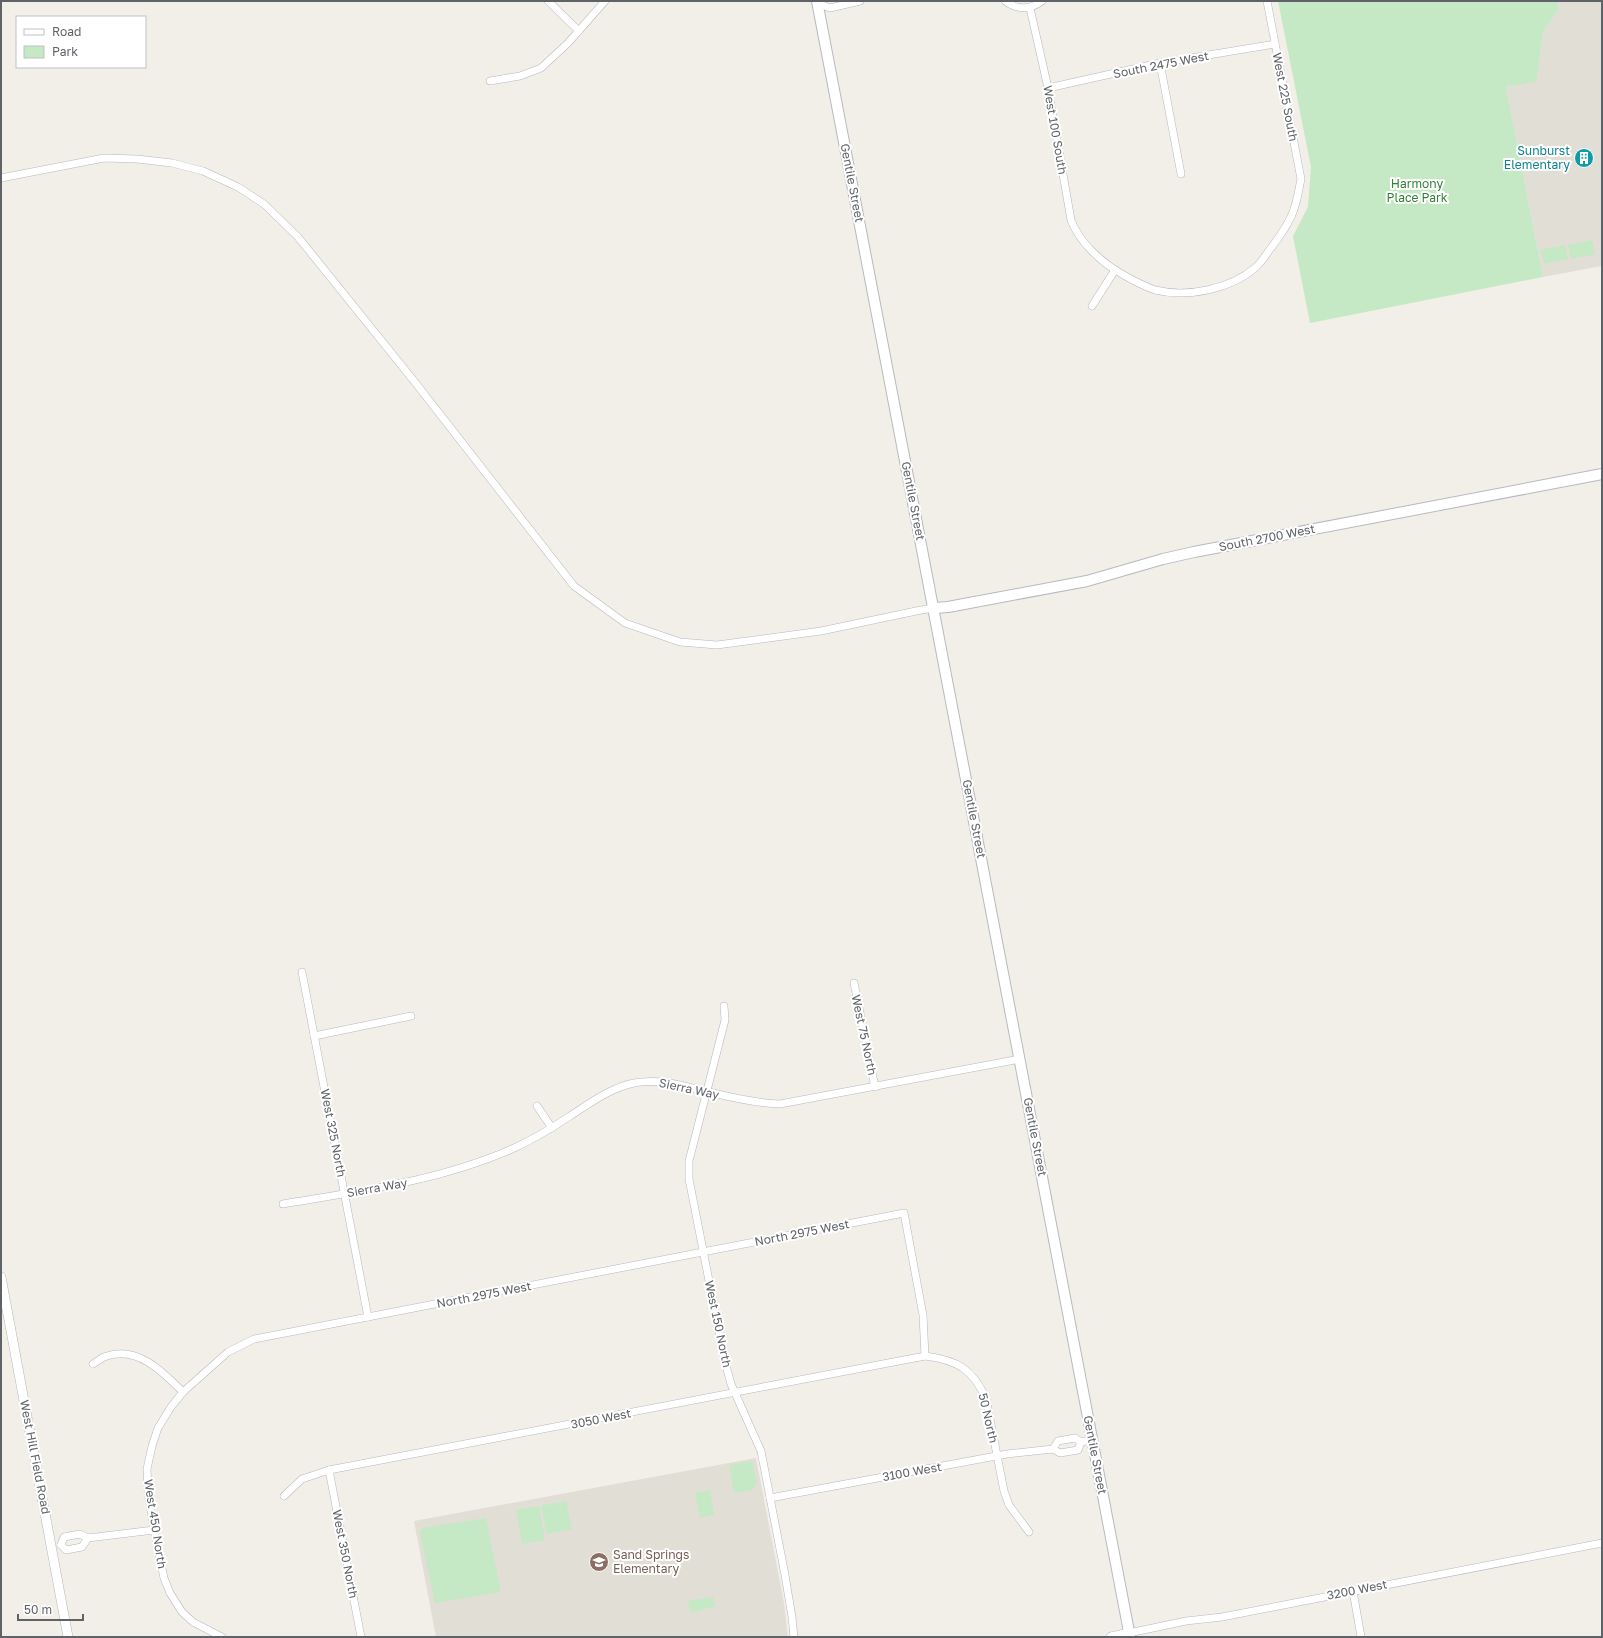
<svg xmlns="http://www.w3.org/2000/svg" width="1603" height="1638" font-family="'Golos Text',sans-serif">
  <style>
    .education { fill: #e1ded6 }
    .green { fill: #c5e8c5 }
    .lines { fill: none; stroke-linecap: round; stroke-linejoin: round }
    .minor-casing { stroke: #b5b8bc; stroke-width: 8 }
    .tertiary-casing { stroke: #b5b8bc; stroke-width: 10 }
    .secondary-casing { stroke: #b6babf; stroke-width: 12 }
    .minor { stroke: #fff; stroke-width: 7 }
    .tertiary { stroke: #fff; stroke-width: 9 }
    .secondary { stroke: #fff; stroke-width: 10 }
    .labels { text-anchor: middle; stroke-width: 4; stroke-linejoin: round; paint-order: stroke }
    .street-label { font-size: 12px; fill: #5f6368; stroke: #fff }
    .culture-label { font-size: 12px; fill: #0d838f; stroke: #fff; text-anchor: end }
    .park-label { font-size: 12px; fill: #348238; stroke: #fff }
    .education-label { font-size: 12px; fill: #785e54; stroke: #fff; text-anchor: start }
  </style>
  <rect width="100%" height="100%" fill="#f1efe8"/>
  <!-- education -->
  <g class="education">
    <path d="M1558,1h44v265l-59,11 -37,-190 31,-7 6,-47 5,-9 11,-14z"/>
    <path d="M756,1458l28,145 4,34h-352l-22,-116z"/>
  </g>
  <!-- green -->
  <g class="green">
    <path d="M1278,1h280l1,9 -11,14 -5,9 -6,48 -31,6 37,190 -233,46 -17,-87 15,-29 3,-40z"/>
    <path d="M1592,240l3,14 -24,5 -3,-14z"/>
    <path d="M1565,245l3,14 -24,5 -3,-14z"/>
    <path d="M752,1461l5,23 -5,6 -18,3 -5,-28z"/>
    <path d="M710,1490l4,25 -14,3 -5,-25z"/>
    <path d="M566,1501l6,28 -25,5 -6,-28z"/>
    <path d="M539,1506l6,34 -23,4 -6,-34z"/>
    <path d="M486,1518l15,74 -66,11 -15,-70 3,-5z"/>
    <path d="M713,1597l2,9 -24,7 -3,-12z"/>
  </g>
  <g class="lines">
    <defs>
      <g id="minor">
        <path d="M548,1l31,30"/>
        <path d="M819,1l-2,2 13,5 30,-7"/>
        <path d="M1005,1c12,9 25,9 37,0"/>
        <path d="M1030,8l18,80 23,132c8,22 31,43 51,54 10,6 22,12 33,16 33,8 76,-1 101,-23 6,-5 10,-13 15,-19 10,-13 20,-27 24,-42 3,-9 4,-18 6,-27l-34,-178"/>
        <path d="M1160,63l21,111"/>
        <path d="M490,81l30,-5 21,-8 27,-25 37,-42"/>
        <path d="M1048,88l112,-25 115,-19"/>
        <path d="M1,178l103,-20 33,1 35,4 31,8 35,16 26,17 34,33 116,144 160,205 51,37 55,19 37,3 104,-14 100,-21 13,-2"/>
        <path d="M1092,306l23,-36"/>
        <path d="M302,972l66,345"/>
        <path d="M854,983l21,104"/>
        <path d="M724,1006l1,14 -36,141v18l36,183 6,22 30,67 24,124 7,42 2,20"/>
        <path d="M314,1036l97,-20"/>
        <path d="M537,1106l15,22"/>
        <path d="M283,1204c78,-13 156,-23 229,-55 20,-9 40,-21 58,-33 20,-13 40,-28 64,-33 26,-5 50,3 75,9 24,6 47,11 71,12l240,-45"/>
        <path d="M93,1364c5,-3 9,-7 14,-8 31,-10 56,16 76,36l45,-40 26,-13 650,-126 19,102 2,41c32,4 48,13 61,43l18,92 5,14 20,27"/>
        <path d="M183,1392l-12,15 -13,21 -6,18 -5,23 1,23 6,38 10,48 6,15 12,19 11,10 29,15"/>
        <path d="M1053,1449l5,-8 17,-3 6,4 11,-2"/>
        <path d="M329,1470l32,167"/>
        <path d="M284,1496l18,-17 27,-9 596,-114"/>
        <path d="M770,1498l237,-44 46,-5 7,4 18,-3 3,-8"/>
        <path d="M61,1545l3,-8 16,-3 8,4 66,-8"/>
        <path d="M61,1545l5,5 16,-3 6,-9"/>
        <path d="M1353,1591l8,46"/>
        <path d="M1129,1633l57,-12 36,-4 380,-74"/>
      </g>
      <g id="tertiary">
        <path d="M1,1277l67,360"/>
        <path d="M1111,1637l18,-4"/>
      </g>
      <g id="secondary">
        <path d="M817,1l313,1636"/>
        <path d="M934,608l14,-1 139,-26 76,-22 31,-7 408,-78"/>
      </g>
    </defs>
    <!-- minor casing -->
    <use href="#minor" class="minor-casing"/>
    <!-- tertiary casing -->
    <use href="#tertiary" class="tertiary-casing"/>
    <!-- secondary casing -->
    <use href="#secondary" class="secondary-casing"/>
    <!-- minor -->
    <use href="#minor" class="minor"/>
    <!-- tertiary -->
    <use href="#tertiary" class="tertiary"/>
    <!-- secondary -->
    <use href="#secondary" class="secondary"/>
  </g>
  <!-- icons -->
  <defs>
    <symbol id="building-disc" viewBox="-11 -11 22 22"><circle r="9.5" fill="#0f9aa8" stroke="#fff"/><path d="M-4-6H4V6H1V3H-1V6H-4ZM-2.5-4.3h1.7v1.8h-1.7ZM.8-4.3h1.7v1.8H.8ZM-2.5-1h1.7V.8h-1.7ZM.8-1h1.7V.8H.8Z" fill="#fff"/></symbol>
    <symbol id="school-disc" viewBox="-11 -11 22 22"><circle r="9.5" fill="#8d6e63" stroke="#fff"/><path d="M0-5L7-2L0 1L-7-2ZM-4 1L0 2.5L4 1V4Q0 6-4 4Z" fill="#fff"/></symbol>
  </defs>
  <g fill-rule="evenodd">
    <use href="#building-disc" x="1573" y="147" width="22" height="22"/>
    <use href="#school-disc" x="588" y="1551" width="22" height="22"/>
  </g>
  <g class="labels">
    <!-- street labels -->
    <g class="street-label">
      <text transform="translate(1161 65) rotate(-11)" y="4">South 2475 West</text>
      <text transform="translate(1285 97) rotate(79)" y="4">West 225 South</text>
      <text transform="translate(1055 130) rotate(80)" y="4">West 100 South</text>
      <text transform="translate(852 183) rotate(79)" y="4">Gentile Street</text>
      <text transform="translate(913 501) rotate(79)" y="4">Gentile Street</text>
      <text transform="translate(1267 538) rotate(-11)" y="4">South 2700 West</text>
      <text transform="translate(974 819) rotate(79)" y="4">Gentile Street</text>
      <text transform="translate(864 1035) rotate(78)" y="4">West 75 North</text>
      <text transform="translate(689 1089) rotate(12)" y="4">Sierra Way</text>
      <text transform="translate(333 1133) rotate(79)" y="4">West 325 North</text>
      <text transform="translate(1035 1137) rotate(79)" y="4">Gentile Street</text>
      <text transform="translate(377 1188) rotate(-10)" y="4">Sierra Way</text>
      <text transform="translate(802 1233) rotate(-11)" y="4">North 2975 West</text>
      <text transform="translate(484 1295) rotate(-11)" y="4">North 2975 West</text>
      <text transform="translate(718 1324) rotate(78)" y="4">West 150 North</text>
      <text transform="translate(988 1418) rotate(77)" y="4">50 North</text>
      <text transform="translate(601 1419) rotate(-11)" y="4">3050 West</text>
      <text transform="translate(1095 1455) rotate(79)" y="4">Gentile Street</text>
      <text transform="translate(35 1457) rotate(79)" y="4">West Hill Field Road</text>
      <text transform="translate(912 1472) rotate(-10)" y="4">3100 West</text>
      <text transform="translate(155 1524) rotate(81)" y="4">West 450 North</text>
      <text transform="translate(345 1554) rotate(79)" y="4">West 350 North</text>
      <text transform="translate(1357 1590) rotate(-11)" y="4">3200 West</text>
    </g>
    <!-- culture labels -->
    <g class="culture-label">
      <text x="1570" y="155">Sunburst<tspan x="1570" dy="14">Elementary</tspan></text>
    </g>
    <!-- park labels -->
    <g class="park-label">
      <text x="1417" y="188">Harmony<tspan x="1417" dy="14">Place Park</tspan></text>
    </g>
    <!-- education labels -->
    <g class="education-label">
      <text x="613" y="1559">Sand Springs<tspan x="613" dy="14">Elementary</tspan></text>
    </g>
  </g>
  <!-- border -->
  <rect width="1603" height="1638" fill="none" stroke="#5f6368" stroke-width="4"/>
  <!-- legend -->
  <rect x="16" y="16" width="130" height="52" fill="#ffffff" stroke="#bfc1c3"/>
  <rect x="24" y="29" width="20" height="6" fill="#ffffff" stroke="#bfc1c3"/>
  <text x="52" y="36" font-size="12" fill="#5f6368">Road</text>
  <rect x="24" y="46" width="20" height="12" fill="#c5e8c5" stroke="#bfc1c3"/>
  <text x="52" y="56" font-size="12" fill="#5f6368">Park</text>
  <!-- scale -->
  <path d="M18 1614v6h65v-6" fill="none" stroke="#5f6368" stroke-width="2"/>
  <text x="24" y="1614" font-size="12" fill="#5f6368" stroke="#ffffff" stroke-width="3" paint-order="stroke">50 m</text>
</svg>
